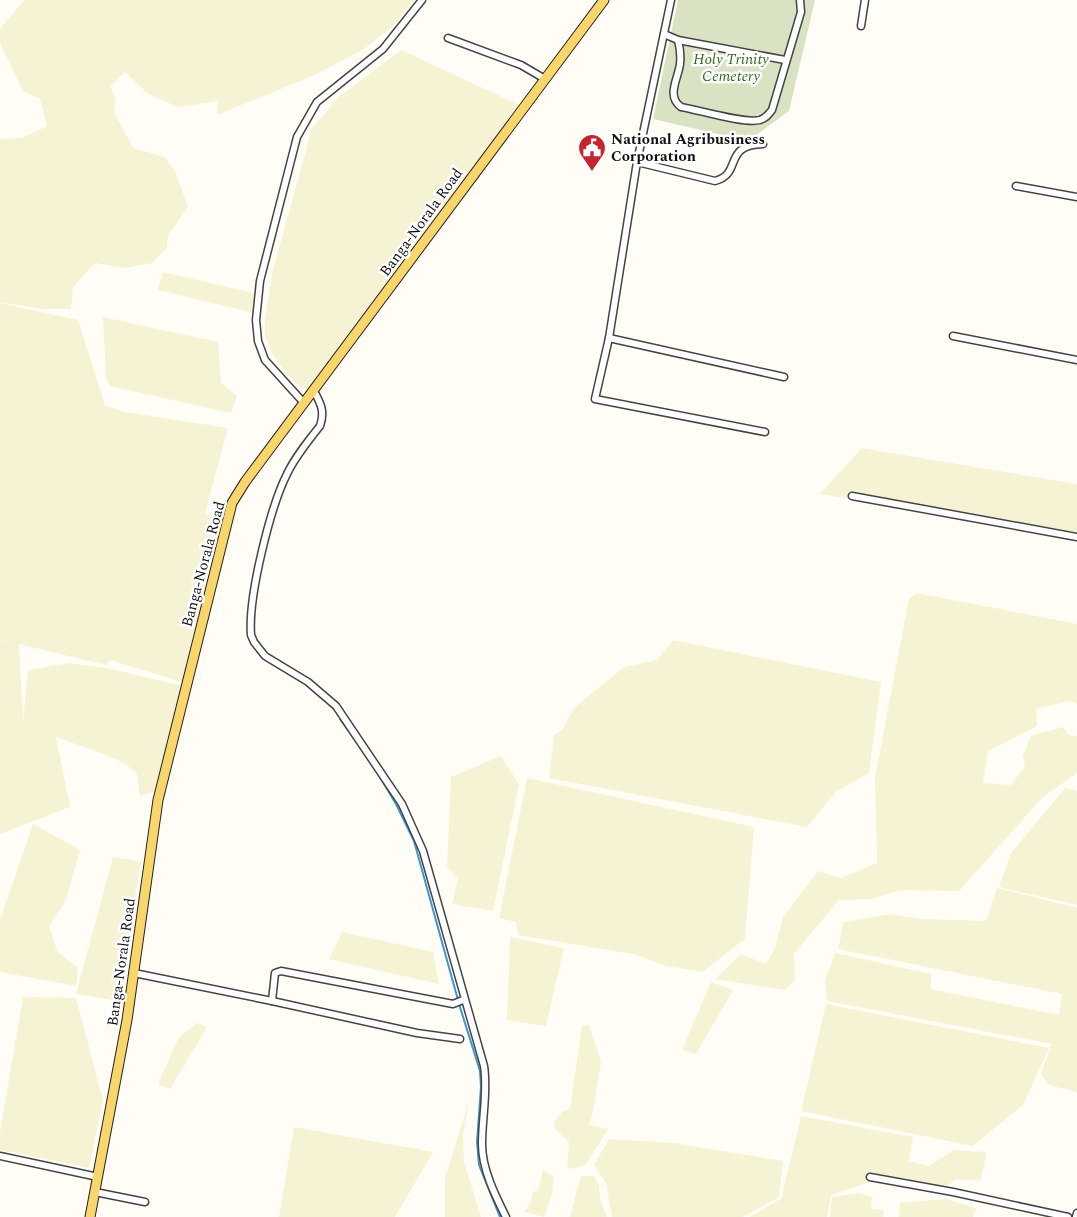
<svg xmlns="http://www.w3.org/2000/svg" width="1077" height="1217" font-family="Spectral,serif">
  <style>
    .farmland { fill: #f6f3d4 }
    .cemetery { fill: #d9e3c4 }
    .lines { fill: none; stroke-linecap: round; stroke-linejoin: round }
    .stream { stroke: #3f96cf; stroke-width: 2 }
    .minor-casing { stroke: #444; stroke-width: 9 }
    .major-casing { stroke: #222; stroke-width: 11 }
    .minor { stroke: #fff; stroke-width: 6 }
    .major { stroke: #f9d66b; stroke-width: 9 }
    .labels { text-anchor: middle; stroke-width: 5; stroke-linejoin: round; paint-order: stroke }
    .park-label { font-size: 15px; font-style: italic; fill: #2f6b1f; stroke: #fff }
    .poi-label { font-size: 15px; font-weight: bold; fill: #111; stroke: #fff; text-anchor: start }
    .street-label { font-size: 15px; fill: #111; stroke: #fff }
  </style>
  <rect width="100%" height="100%" fill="#fffdf5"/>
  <!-- farmland -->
  <g class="farmland">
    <path d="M24,0h390l-20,25 -30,24 -49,26 -98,40 1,-14 -39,6 -31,-13 -23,-22 -15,15 5,9 -1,16 19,36 32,9 10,14 13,36 -20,28 -1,12 -15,16 -27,5 -30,-5 -22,24 -2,22h-29l-42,-7v-163l22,-1 25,-12 -7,-27 -17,-8 -23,-48v-14z"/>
    <path d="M401,50l118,55 -212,284 -5,-1 -17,-16 -13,-19 -7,-18v-15l7,-46 40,-146 27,-31z"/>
    <path d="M163,272l94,22 -3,19 -96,-23z"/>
    <path d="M0,303l78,17 27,85 20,7 103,16 -23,85 15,9 -38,160 -72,-22 -4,5 -87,-21 4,77 5,-51 41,-7 42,6 72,17 -27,105 -16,5 -3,-22 -10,-9 -20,-10 -51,-18 14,70 -70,27v-192h7l-7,-1z"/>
    <path d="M103,317l115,25 3,41 16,13 -6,17 -121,-27 -4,-8z"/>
    <path d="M862,448l215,36v53l-257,-43z"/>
    <path d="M917,593l160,31v80l-8,-3 -33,8 1,17 -49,25 -5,32 28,2 14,-19 -2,-10 8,-20 32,-9 6,8 8,1v37l-35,25 -83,93 -59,-1 -28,9 -33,1 -45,54 1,26 -10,10 -70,-11 26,-25 25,10 9,-16 8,-31 35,-46 23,7 36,-15 -2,-85 34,-180z"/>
    <path d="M673,640l208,42 -12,91 -33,19 -29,35 -258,-49 5,-43 9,-6 11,-21 50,-41 33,-7z"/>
    <path d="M501,756l18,28 -26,127 -41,-7 6,-25 -11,-12 4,-90z"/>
    <path d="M527,778l227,49 -9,112 -43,33 -35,-6 -34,-12 -115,-19 -2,-13 -17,-4z"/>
    <path d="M1065,788l12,3v114l-78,-18 12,-34z"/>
    <path d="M33,824l47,26 -14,50 -17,26 8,25 21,17 -2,18 -76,-14v-52z"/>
    <path d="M113,857l28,5 -24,139 -41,-7z"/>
    <path d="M997,888l80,20v184l-28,-7 -8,-12 11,-29 -225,-43 -2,-20 10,-28 96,21v15l128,26 3,-21 -224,-45 6,-27 47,-8 29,5 66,2z"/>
    <path d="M342,932l91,20 6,32 -110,-25z"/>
    <path d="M510,937l54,11 -18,78 -39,-6z"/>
    <path d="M711,982l22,8 -37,64 -14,-4z"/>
    <path d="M23,997l53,1 27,102 -14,68 -89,-18v-17z"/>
    <path d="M826,1004l223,44 -26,57 -50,41 -172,-35z"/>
    <path d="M197,1023l10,4 -37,62 -12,-5 21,-47z"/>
    <path d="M582,1025h7l12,36 -9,55 -4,9 20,4 -22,35 -13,5 -6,-2 2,-25 -15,-14 1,-7 8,-10 7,-2z"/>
    <path d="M469,1101l-6,34 1,27 17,55h-36v-39z"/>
    <path d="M801,1116l112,21 -4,24 20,5 25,-16 33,2 -7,29 -24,-2 -13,10 -38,-11h-22l-52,17 -4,22h-77l31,-18z"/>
    <path d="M294,1127l139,25 -38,65h-116z"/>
    <path d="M609,1139l65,4 109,18 -4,36 -36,20h-131l-6,-34 -12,-18z"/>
    <path d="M543,1170l11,6 -2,19 -8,22 -20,-5 7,-9 2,-11 5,-2z"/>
    <path d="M581,1176h13l5,9 1,14 7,18h-37z"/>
    <path d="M859,1193l13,4 -1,12 13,1 -1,7h-53l2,-20z"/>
    <path d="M946,1199l30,9 -3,9h-74l1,-14z"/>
  </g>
  <!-- cemetery -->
  <path class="cemetery" d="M678,0h137l-26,111 -41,30 -95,-22z"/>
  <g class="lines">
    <!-- stream -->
    <g class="stream">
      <path d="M340,719l32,45"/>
      <path d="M377,772l19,32 18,37 44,159"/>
      <path d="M459,1004l21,67 1,16 -4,55 2,23 21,52"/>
    </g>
    <defs>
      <g id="minor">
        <path d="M671,0l-34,162 -28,176 -14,61 170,33"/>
        <path d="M861,26l4,-26"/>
        <path d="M664,34l14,6 107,20"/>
        <path d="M448,38l73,27 24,14"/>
        <path d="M678,40c2,8 3,15 2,24 -2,15 -14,32 1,43 18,3 63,17 79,13 6,-2 8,-5 12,-10l29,-98 -1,-12"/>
        <path d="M637,162l78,19c28,-7 7,-36 48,-37"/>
        <path d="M1016,186l61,11"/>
        <path d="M953,336l124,24"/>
        <path d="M609,338l175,39"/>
        <path d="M314,391c7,13 11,21 6,35 -12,15 -25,31 -33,48 -17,34 -39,123 -36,161l3,7 11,14 43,26 28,24 66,98 21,47 61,215c4,26 -2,51 -2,78 0,25 13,51 24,73"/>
        <path d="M304,403l-39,-43 -7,-19 -2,-21 4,-39 37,-144 20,-35 66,-53 39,-49"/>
        <path d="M852,496l225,41"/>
        <path d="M134,973l138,28"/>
        <path d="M460,1039l-43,-6 -145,-32 3,-28 6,-2 172,33 10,-4"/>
        <path d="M0,1156l98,21"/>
        <path d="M870,1177l83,15 115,25"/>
        <path d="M95,1192l50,10"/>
        <path d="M1076,1217l1,-4"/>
      </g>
      <path id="major" d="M90,1217l37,-197 31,-220 74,-297 13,-21 359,-482"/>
    </defs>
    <!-- minor casing -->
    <use href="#minor" class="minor-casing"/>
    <!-- major casing -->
    <use href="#major" class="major-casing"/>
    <!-- minor -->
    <use href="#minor" class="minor"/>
    <!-- major -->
    <use href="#major" class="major"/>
  </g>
  <!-- icons -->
  <defs>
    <symbol id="civic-pin" viewBox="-11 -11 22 30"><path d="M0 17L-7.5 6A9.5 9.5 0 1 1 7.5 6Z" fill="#c4262e" stroke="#fff"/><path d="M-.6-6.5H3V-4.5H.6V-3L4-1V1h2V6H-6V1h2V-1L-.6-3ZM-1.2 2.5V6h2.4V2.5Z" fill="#fff"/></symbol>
  </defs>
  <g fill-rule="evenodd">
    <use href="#civic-pin" x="576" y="132" width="32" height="43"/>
  </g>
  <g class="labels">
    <!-- park labels -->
    <g class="park-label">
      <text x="731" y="64">Holy Trinity<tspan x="731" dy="17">Cemetery</tspan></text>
    </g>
    <!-- poi labels -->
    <g class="poi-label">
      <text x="611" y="144">National Agribusiness<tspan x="611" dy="17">Corporation</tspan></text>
    </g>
    <!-- street labels -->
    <g class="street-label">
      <text transform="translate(421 222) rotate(-54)" y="5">Banga-Norala Road</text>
      <text transform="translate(203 564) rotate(-75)" y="5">Banga-Norala Road</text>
      <text transform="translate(121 962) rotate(-82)" y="5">Banga-Norala Road</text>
    </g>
  </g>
</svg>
